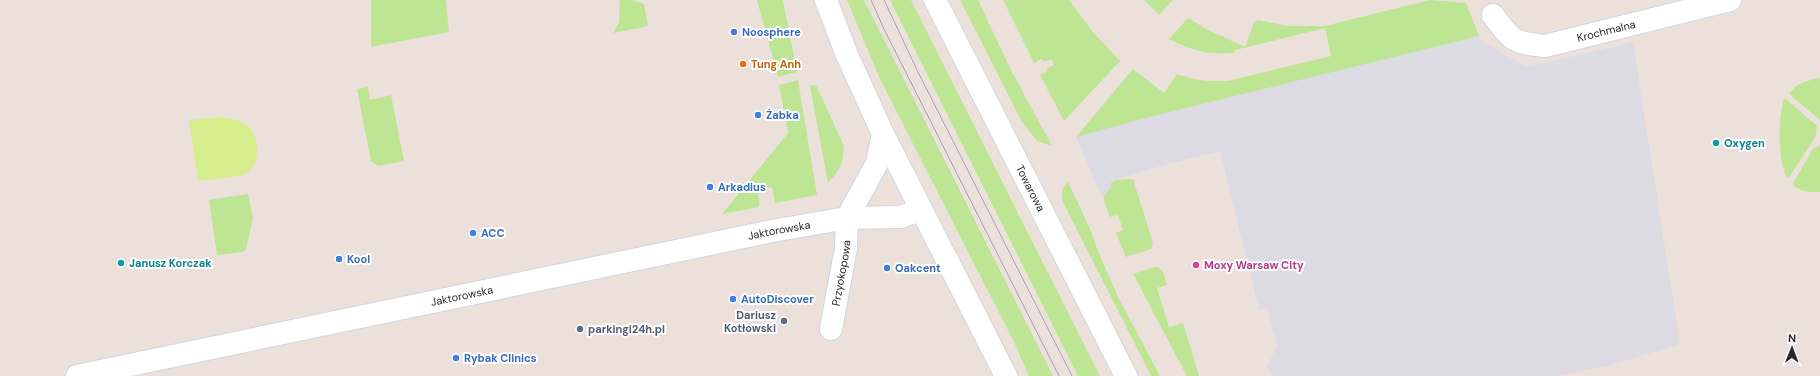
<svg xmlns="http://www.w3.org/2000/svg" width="1820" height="376" font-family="'DM Sans',sans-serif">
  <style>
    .industrial { fill: #dcdbe4 }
    .green { fill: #bee593 }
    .pitch { fill: #d6ed8e }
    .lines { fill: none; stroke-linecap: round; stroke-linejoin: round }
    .street-casing { stroke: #cfd6e3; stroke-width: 24 }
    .secondary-casing { stroke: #cfd6e3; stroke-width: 24 }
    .street { stroke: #fff; stroke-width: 22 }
    .secondary { stroke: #fff; stroke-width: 22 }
    .tram { stroke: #9ca4b4; stroke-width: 1 }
    .shop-dot { fill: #3f7fe0; stroke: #fff; stroke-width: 1.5 }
    .food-dot { fill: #e8710a; stroke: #fff; stroke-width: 1.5 }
    .culture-dot { fill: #0f9aa8; stroke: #fff; stroke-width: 1.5 }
    .hotel-dot { fill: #d1479c; stroke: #fff; stroke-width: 1.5 }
    .service-dot { fill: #5c6f8a; stroke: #fff; stroke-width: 1.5 }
    .labels { text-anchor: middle; stroke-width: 4; stroke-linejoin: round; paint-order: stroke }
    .street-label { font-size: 11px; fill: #292929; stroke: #fff }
    .shop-label { font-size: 11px; font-weight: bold; fill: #366cbe; stroke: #fff; text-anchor: start }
    .food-label { font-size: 11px; font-weight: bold; fill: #c56008; stroke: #fff; text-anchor: start }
    .culture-label { font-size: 11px; font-weight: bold; fill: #0d838f; stroke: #fff; text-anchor: start }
    .hotel-label { font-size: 11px; font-weight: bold; fill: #b23c85; stroke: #fff; text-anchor: start }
    .service-label { font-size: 11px; font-weight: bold; fill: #4e5e75; stroke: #fff; text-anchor: end }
  </style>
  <rect width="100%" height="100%" fill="#ece1da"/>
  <!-- industrial -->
  <path class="industrial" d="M1479,36l4,6 44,25 106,-25 47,302 -69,21 -53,11h-284l-7,-9 10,-22 -10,-37 -8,2 -39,-159 -52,13 -52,16 -5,4 1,2 -8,10v5l-28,-64 70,-19z"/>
  <!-- green -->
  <g class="green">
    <path d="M371,0h75l3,32 -78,15z"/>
    <path d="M620,0h12l12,4 4,22 -35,7 6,-11z"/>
    <path d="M757,0h26l14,72 -19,5z"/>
    <path d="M847,0h17l189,376h-24l-15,-34 -135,-265z"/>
    <path d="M890,0h21l189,376h-22z"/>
    <path d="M960,0h18l33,70 41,76 -15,-5 -15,-19z"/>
    <path d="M1003,0h66l23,31 28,30 -56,60 -24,-46 8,-4 -1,-3 7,-3 -3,-6 -7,3 -2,-3 -8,4z"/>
    <path d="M1144,0h29l-14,15z"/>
    <path d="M1430,0l36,3 13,33 -333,82 -70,19 57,-68 31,24 13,-19 16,5 16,2h19l103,-25 -6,-28 -90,22v3c-27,2 -42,-2 -66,-14l19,-21 20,12 37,17 9,-25 4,-2 30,6h37z"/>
    <path d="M1820,78v42l-31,-26c8,-12 18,-13 31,-16z"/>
    <path d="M798,80l19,115 -42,8 -3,-16 -14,3 1,14 -1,3 -36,7 66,-81 -9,-48z"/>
    <path d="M816,85l28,61 -2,17 -7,12 -7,8 -18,-97z"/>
    <path d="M368,87l2,13 21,-5 13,66 -26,5 -7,-5 -14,-72z"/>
    <path d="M1785,98l32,28 -1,10 -28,43c-10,-13 -11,-66 -3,-81z"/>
    <path d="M1820,145v47c-9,1 -19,-1 -26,-6l-1,-3 20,-34z"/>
    <path d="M1133,179l20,64 -2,6 -25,8 -10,-24 7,-3 -5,-15 -8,2 -6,-16v-5l8,-10 -2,-2 5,-4z"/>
    <path d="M1068,182l24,51 5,16 22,50 41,77h-9l-89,-176v-10z"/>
    <path d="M248,194l5,24 -7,31 -3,3 -26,3 -8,-55z"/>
    <path d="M1155,267h3l5,5 4,13 -10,3 12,39 14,-4 16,53h-12l-54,-102z"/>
  </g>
  <!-- pitch -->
  <path class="pitch" d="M222,117c9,1 22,4 28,11 10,12 10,36 -3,45 -8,4 -38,7 -49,8l-9,-61z"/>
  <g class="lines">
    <defs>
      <g id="street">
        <path id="s1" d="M1493,15c18,25 20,28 52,31l185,-46"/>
        <path id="s2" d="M831,329l15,-81 1,-30 30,-55 6,-29"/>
        <path id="s3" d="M77,376l695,-145 75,-13 53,-1 21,-7"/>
      </g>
      <g id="secondary">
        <path d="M826,0l21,55 36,79 123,242"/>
        <path id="s4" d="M935,0l191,376"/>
      </g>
    </defs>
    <!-- street casing -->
    <use href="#street" class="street-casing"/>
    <!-- secondary casing -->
    <use href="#secondary" class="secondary-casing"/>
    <!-- street -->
    <use href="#street" class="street"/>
    <!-- secondary -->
    <use href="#secondary" class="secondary"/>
    <!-- tram -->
    <g class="tram">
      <path d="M871,0l13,29 175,347"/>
      <path d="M884,0l34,72 154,304"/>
    </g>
  </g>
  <!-- markers -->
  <g class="shop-dot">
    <circle cx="734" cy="32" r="4"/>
    <circle cx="758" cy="115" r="4"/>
    <circle cx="710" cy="187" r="4"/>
    <circle cx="473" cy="233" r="4"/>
    <circle cx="339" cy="259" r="4"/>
    <circle cx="887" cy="268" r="4"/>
    <circle cx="733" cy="299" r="4"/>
    <circle cx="456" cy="358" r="4"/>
  </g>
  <circle class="food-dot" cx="743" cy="64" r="4"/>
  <g class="culture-dot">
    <circle cx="1716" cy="143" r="4"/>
    <circle cx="121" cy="263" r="4"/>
  </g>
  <circle class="hotel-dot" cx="1196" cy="265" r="4"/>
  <g class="service-dot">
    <circle cx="784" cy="321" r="4"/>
    <circle cx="580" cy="329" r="4"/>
  </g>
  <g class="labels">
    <!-- street labels -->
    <g class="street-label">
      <text dy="4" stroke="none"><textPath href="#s1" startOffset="127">Krochmalna</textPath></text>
      <text dy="4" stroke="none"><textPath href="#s4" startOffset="211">Towarowa</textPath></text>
      <text dy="4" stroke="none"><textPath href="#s3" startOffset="717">Jaktorowska</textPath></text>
      <text dy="4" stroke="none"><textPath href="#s2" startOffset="57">Przyokopowa</textPath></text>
      <text dy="4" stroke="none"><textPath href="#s3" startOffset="393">Jaktorowska</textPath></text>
    </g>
    <!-- shop labels -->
    <g class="shop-label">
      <text x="742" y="36">Noosphere</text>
      <text x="766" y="119">Żabka</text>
      <text x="718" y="191">Arkadius</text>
      <text x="481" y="237">ACC</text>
      <text x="347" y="263">Kool</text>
      <text x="895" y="272">Oakcent</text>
      <text x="741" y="303">AutoDiscover</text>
      <text x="464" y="362">Rybak Clinics</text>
    </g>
    <!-- food labels -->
    <g class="food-label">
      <text x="751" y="68">Tung Anh</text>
    </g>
    <!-- culture labels -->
    <g class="culture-label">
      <text x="1724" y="147">Oxygen</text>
      <text x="129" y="267">Janusz Korczak</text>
    </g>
    <!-- hotel labels -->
    <g class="hotel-label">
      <text x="1204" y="269">Moxy Warsaw City</text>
    </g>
    <!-- service labels -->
    <g class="service-label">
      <text x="776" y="319">Dariusz<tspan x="776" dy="13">Kotłowski</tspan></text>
      <text x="588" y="333" text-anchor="start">parkingi24h.pl</text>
    </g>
  </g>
  <!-- north arrow -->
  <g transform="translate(1792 348) rotate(1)" stroke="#ffffff" stroke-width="3" paint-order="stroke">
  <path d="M0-3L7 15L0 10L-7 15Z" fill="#292929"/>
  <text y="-6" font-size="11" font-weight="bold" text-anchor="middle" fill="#292929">N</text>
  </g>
</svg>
